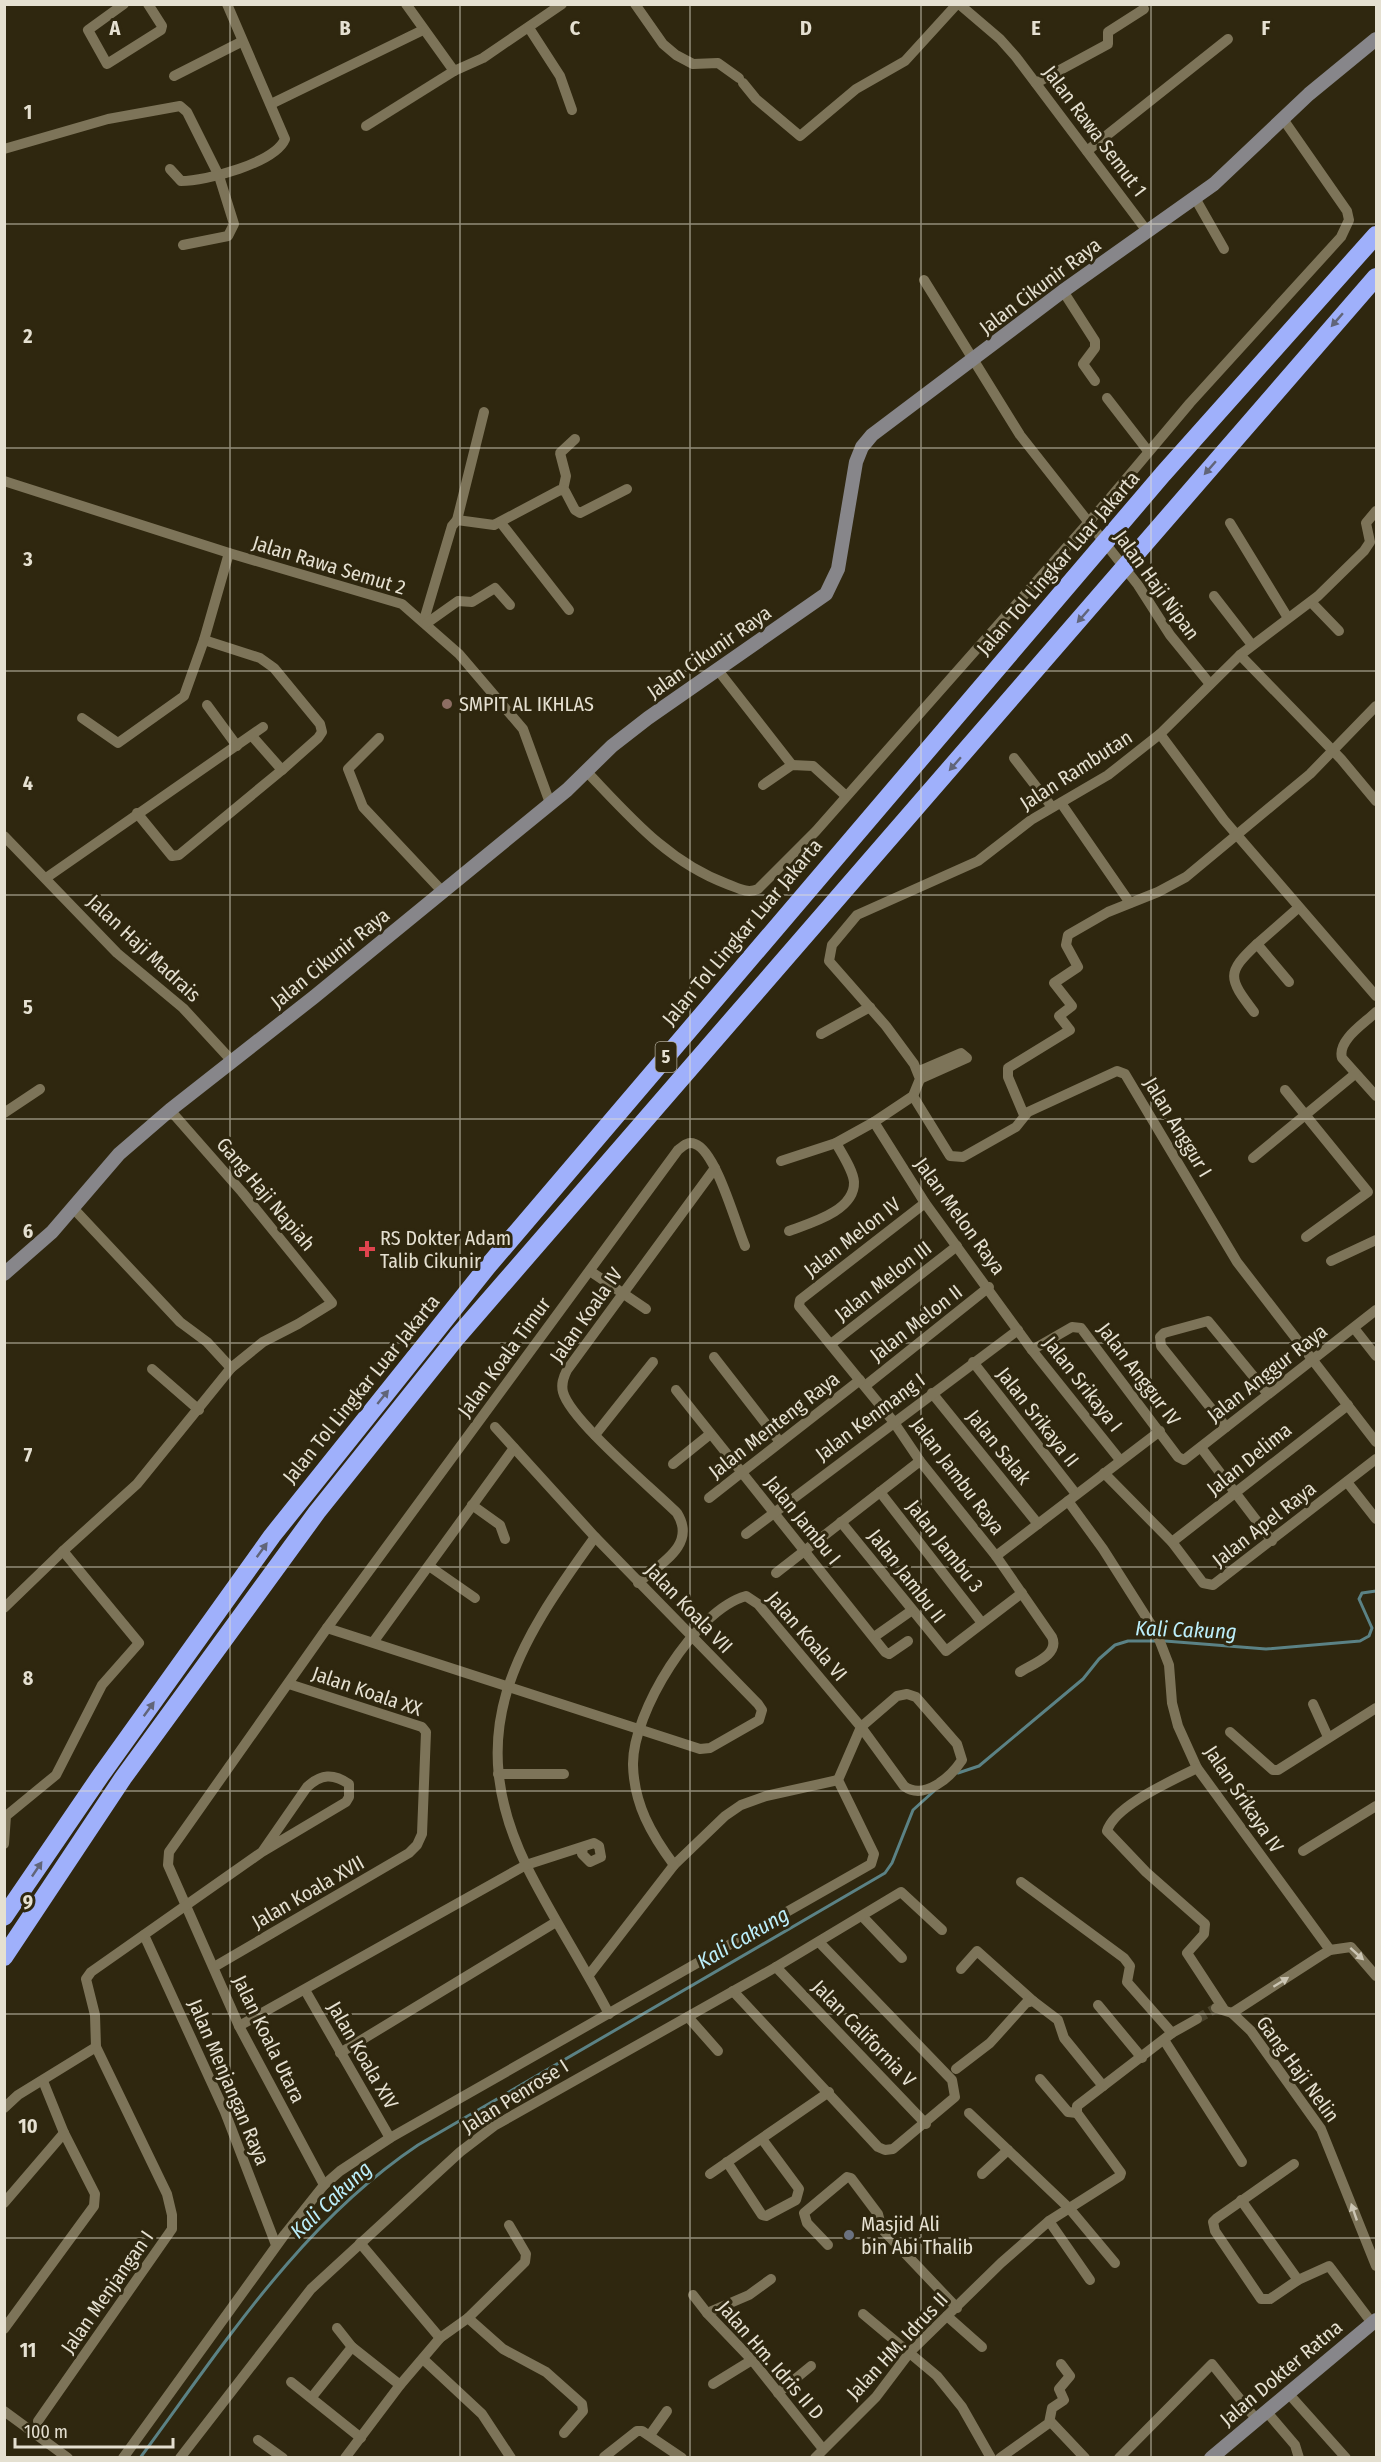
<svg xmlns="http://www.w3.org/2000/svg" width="1381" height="2462" font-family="'Fira Sans Condensed',sans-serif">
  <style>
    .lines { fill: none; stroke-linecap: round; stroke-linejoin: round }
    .stream { stroke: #5b8285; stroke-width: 3 }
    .street-tunnel { stroke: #4a432c; stroke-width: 10; stroke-dasharray: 10 5; stroke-linecap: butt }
    .street { stroke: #7d7459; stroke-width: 10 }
    .secondary { stroke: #87868a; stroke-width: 14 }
    .highway { stroke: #9fb0fb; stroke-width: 18 }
    .oneway { fill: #616579 }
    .oneway2 { fill: #cbc5b3 }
    .grid { fill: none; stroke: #e5e0d1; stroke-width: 1.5; stroke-opacity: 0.55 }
    .education-dot { fill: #8d6e63; stroke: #2f270f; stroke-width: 2 }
    .health-dot { fill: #e0444e; stroke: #2f270f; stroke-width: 2 }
    .worship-dot { fill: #6b7280; stroke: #2f270f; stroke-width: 2 }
    .labels { text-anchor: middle; stroke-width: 6; stroke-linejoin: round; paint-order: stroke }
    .shield { fill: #2f270f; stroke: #aea897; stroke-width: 1.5 }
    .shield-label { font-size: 18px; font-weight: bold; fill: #e5e0d1 }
    .street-label { font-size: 20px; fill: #e5e0d1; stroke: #2f270f }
    .poi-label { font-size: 20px; fill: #e5e0d1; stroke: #2f270f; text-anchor: start }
    .water-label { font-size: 21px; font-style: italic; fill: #bbeefa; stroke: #2f270f }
    .grid-label { font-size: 20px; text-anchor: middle; font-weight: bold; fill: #e5e0d1; stroke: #2f270f; stroke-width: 6; stroke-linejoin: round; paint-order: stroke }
  </style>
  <rect width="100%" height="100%" fill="#2f270f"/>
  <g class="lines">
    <!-- stream -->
    <g class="stream">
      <path d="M958,1773l21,-7 104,-87 16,-20 16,-14 13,-4h37l101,8 94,-8 9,-5 3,-8 -13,-29 3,-6 14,-2"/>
      <path d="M140,2458c83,-112 160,-234 278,-313l467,-272 7,-10 21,-53 21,-19"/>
    </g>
    <!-- street-tunnel -->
    <path class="street-tunnel" d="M1197,2019l19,-11"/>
    <!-- street -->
    <g class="street">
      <path d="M124,4l-36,26 19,34 54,-34 1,-4 -14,-22"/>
      <path d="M406,4l48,67 29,-13 79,-54"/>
      <path d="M635,4l28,40 13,11 17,9 25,-1 21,15"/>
      <path d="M959,4l41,35 16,18 131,174"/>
      <path d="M529,28l31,48 12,34"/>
      <path d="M174,76l67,-34"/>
      <path d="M743,83l13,16 44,37 56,-47 49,-28 52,-57"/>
      <path d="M1036,83l72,-39v-12l36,-23"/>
      <path d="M271,104l152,-74"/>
      <path d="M366,126l88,-55"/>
      <path d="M4,149l104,-30 72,-13 7,6 32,64 15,48 -6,12 -45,9"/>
      <path d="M1087,151l141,-112"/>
      <path d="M170,169l11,12c25,0 94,-18 104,-42l-58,-135"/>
      <path d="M1195,198l29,51"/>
      <path d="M924,280l96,155 118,150 32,50 40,49"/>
      <path d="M1063,291l32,50v7l-12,16 12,17"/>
      <path d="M1107,398l41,53"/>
      <path d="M4,481l225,72 173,51 57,50 64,75 27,74"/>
      <path d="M563,490l3,-14 -6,-23 15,-14"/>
      <path d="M457,520l37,5 66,-35 5,1 10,19 5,3 47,-24"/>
      <path d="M501,523l68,87"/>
      <path d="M1230,523l58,95"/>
      <path d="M1214,596l38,49"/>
      <path d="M1311,602l28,29"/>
      <path d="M424,620l28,-94 5,-6 27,-108"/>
      <path d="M427,623l31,-22 14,1 23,-14 15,17"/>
      <path d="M204,640l56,18 14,10 46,56 2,8 -4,6 -36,32"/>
      <path d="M1240,655l101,104 35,42"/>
      <path d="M717,669l75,96"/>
      <path d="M207,705l30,41"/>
      <path d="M82,718l36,25 66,-47 20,-56 25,-87"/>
      <path d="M1160,734l64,86 152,176"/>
      <path d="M379,738l-31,31 15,38 79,84"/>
      <path d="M1014,758l38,49"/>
      <path d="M587,772c43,45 81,90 140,112 11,4 20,10 31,5l58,-58 294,-333 80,-95 151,-166 8,-17 -2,-9 -64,-92"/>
      <path d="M763,785l29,-20 21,1 33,30"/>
      <path d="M1061,803l69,100"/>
      <path d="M137,813l35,43 7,-1 103,-85 -30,-34"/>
      <path d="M4,836l113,117 66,55 49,53"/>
      <path d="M46,878l217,-151"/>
      <path d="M1289,982l-32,-38 41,-36"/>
      <path d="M1254,1012c-26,-34 -28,-39 3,-68"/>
      <path d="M1376,1012c-11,11 -39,28 -34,46l34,38"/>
      <path d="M821,1034l49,-27"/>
      <path d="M919,1071l42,-18 6,5 -47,21"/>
      <path d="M1285,1090l83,102 -62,45"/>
      <path d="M913,1096l37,60 13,1 53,-30 12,-15 89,-41 8,3 112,188 139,180"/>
      <path d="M4,1113l36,-24"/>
      <path d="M1024,1115l-16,-38v-9l62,-38 -11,-14 13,-10 -18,-23 24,-16 -12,-22 2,-10 40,-23 50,-20 28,-15 124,-103 66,-68"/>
      <path d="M874,1122l51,81 107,147 88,110"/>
      <path d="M1253,1158l102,-84"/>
      <path d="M781,1161l55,-18 38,-21 39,-26 7,-17 -6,-15 -28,-38 -57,-65 3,-16 25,-30 121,-54 53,-41 77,-45 52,-41 80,-79 78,-59 46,-45 6,-9 -4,-19 10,-12"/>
      <path d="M925,1203l-125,97 -1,6 94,115 27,40 76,95 56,81c8,18 -20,27 -32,35"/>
      <path d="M73,1208l107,114 27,20 24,26"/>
      <path d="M789,1231c21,-8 66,-20 65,-49 -1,-12 -12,-28 -18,-39"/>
      <path d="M1331,1261l45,-21"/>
      <path d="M590,1271l56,38"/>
      <path d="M1354,1328l22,28"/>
      <path d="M831,1344l126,-98"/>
      <path d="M1032,1350l40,-23 9,1 97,129 6,3 192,-150"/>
      <path d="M714,1357l66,85"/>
      <path d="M973,1362l103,132"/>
      <path d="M152,1369l47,41"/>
      <path d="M865,1386l124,-99"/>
      <path d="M676,1390l209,262 4,2 19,-13"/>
      <path d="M932,1393l106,131"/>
      <path d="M1226,1427l-65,-81 -1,-9 4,-4 44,-12 60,73"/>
      <path d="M595,1435l58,-73"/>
      <path d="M1202,1449l70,92"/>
      <path d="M673,1464l36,-29"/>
      <path d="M1104,1473l68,69 31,41 10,2 163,-126"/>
      <path d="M1347,1482l29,37"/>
      <path d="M880,1492l102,131"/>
      <path d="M709,1498l151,-118"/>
      <path d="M1068,1501l35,48 54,85 12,31 3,38 6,23 19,42 133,182"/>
      <path d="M472,1505l28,20 5,14"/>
      <path d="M841,1522l105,129 76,-58"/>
      <path d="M746,1534l272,-204"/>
      <path d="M595,1537c-79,109 -134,195 -68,330 25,50 56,97 82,147"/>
      <path d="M1172,1542l176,-137"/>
      <path d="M996,1556l164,-125"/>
      <path d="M429,1566l46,32"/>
      <path d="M776,1573l144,-112"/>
      <path d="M638,1583c23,-20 59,-38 39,-70 -23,-23 -107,-93 -114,-121 -2,-8 0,-14 4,-22l148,-202"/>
      <path d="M4,1608l59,-57"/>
      <path d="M327,1628l373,121 10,-1 49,-28 3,-10 -4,-6 -163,-167 -100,-110"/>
      <path d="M874,1637l37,-26"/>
      <path d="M374,1641l140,-193"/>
      <path d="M1313,1704l15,33"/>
      <path d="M1230,1732l43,38h5l98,-62"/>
      <path d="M1197,1768c-23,12 -82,37 -90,63l39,41 59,52 -1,10 -17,19 36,55"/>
      <path d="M498,1774h66"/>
      <path d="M4,1844l2,-28 50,-41 46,-90 37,-42 -76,-92 74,-67 94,-116 32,-26 35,-18 34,-21 -90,-111 -72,-82"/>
      <path d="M1303,1851l73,-45"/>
      <path d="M1021,1882l103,76 6,8 -3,16 45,51"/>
      <path d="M862,1916l40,42"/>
      <path d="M144,1935l81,177 51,133"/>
      <path d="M214,1967l195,-114 8,-8 5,-11 4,-102 -4,-5 -133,-43"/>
      <path d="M776,1967l150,157"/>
      <path d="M961,1969l16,-18 56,50"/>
      <path d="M589,1975l85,-110 51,-49 16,-11 25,-9 72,-16"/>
      <path d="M305,1990l85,148"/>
      <path d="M733,1991l145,156 7,3 8,-1 62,-52 -3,-17 -133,-138"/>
      <path d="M1098,2005l44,53"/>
      <path d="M1216,2008l16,5 19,18 70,98 55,137"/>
      <path d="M1232,2013l88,-57 10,-6 21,-3 25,29"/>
      <path d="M688,2017l30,34"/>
      <path d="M239,2026l287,-161 68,-22 5,3 2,11 -11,5 -8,-8 1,-6"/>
      <path d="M1164,2040l78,122"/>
      <path d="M340,2053l216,-131"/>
      <path d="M956,2069l34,-26 36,-40 7,-2 25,19 6,18 39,48"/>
      <path d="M1040,2079l28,33 9,1"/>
      <path d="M4,2108l14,-13 78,-48"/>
      <path d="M969,2113l100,95 46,55"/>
      <path d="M727,2162l35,53 4,1 30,-16 3,-11 -37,-50"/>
      <path d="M1294,2164l-77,54 -4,4 2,9 46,68h9l28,-19 31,-14 43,57"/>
      <path d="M710,2174l119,-82"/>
      <path d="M982,2174l26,-24"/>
      <path d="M324,2185l-85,-159 -71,-161 1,-13 158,-224 351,-478c5,-4 10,-9 17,-6 21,7 41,81 50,102"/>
      <path d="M1241,2200l57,80"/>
      <path d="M4,2203l60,-70"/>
      <path d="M1049,2221l41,59"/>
      <path d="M360,2243l80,95"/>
      <path d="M828,2245l-21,-22 -3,-10 43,-36 4,1 27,36 4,15 75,79"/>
      <path d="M693,2295l14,18 45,47 71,89"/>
      <path d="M707,2313l42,-18 22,-16"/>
      <path d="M863,2314l74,62 25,31 29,51"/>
      <path d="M947,2316l35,31"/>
      <path d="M468,2318l35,31 43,23 36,32 1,7 -19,22"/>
      <path d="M337,2328l15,19 48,38"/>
      <path d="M4,2329l90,-123 1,-12 -31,-61 -21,-52"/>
      <path d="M423,2359l59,55 29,44"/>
      <path d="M291,2382l70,56"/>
      <path d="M713,2384l39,-24"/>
      <path d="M778,2393l33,-27"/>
      <path d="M1288,2393l58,65"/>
      <path d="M312,2397l40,-50"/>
      <path d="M4,2411l64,47"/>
      <path d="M1266,2411l29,34 4,13"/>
      <path d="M38,2421l134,-192v-14l-5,-21 -71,-147 -1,-32 -9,-36 5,-7 171,-120 84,-50 3,-5v-13c-16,-11 -28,-10 -42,3l-45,65"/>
      <path d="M1050,2421l35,37"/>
      <path d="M650,2435l17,-24"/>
      <path d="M258,2440l25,18"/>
      <path d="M604,2457l33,-26h5l40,27"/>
      <path d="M123,2458l162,-224 39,-49 16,-14 50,-33 481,-274 3,-10 -36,-74 23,-53 36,-31 10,-2 9,3 41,47 5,16c-11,17 -38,41 -58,26l-43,-59 -103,-123 -12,-8c-51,14 -114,117 -113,169 1,39 18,69 41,100"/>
      <path d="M180,2458l131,-169 149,-137 34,-26 282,-159 125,-75 41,38"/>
      <path d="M345,2458l55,-73 40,-47 28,-20 57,-56 1,-8 -17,-29"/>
      <path d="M815,2458l61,-61 34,-45 91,-89 48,-42 71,-45 1,-3 -44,-60v-7l95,-73 25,-14"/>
      <path d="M1000,2458l49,-35 3,-15 12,-8 -5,-11 11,-13 -9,-12"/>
      <path d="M1119,2458l93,-94 44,55"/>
    </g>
    <!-- secondary -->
    <g class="secondary">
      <path d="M4,1274l48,-42 67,-78 51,-44 144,-113 253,-207 45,-44 36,-28 178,-124 12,-25 18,-107 6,-15 10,-12 191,-144 151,-107 95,-90 67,-55"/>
      <path d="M1211,2458l165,-138"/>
    </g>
    <!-- highway -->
    <g class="highway">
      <path d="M4,1917l97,-142 171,-239 216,-270 675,-792 213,-239"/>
      <path d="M4,1957l119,-179 194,-266 140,-175 919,-1060"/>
    </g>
  </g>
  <!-- one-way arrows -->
  <defs><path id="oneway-solid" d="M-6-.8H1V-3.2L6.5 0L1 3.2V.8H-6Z" transform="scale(1.5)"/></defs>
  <g class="oneway">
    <use href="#oneway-solid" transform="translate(1337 320) rotate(131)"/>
    <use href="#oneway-solid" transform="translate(1210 468) rotate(131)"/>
    <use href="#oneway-solid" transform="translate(1083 616) rotate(131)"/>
    <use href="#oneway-solid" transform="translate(955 764) rotate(131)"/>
    <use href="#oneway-solid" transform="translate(383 1397) rotate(-51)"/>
    <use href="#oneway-solid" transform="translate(262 1550) rotate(-54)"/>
    <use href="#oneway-solid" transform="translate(149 1709) rotate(-54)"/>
    <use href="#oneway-solid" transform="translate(37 1869) rotate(-56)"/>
  </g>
  <g class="oneway2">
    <use href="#oneway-solid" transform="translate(1357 1954) rotate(42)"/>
    <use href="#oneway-solid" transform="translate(1281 1982) rotate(-32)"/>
    <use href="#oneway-solid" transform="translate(1354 2212) rotate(-109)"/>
  </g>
  <!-- grid -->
  <path class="grid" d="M230,4v2454M460,4v2454M690,4v2454M921,4v2454M1151,4v2454M4,224h1372M4,448h1372M4,671h1372M4,895h1372M4,1119h1372M4,1343h1372M4,1567h1372M4,1791h1372M4,2014h1372M4,2238h1372"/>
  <!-- markers -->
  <circle class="education-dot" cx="447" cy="704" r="6"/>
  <path class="health-dot" d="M364 1240h6v6h6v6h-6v6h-6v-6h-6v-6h6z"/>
  <circle class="worship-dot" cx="849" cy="2235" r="6"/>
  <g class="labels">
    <!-- shield labels -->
    <rect class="shield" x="655.5" y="1042" width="21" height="30" rx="4.5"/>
    <g class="shield-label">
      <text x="666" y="1063">5</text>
    </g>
    <!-- street labels -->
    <g class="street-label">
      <text transform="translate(1095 131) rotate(53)" y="7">Jalan Rawa Semut 1</text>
      <text transform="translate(1040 286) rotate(-37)" y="7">Jalan Cikunir Raya</text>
      <text transform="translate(1058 563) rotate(-49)" y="7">Jalan Tol Lingkar Luar Jakarta</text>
      <text transform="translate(329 565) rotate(17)" y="7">Jalan Rawa Semut 2</text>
      <text transform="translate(1157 585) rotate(54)" y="7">Jalan Haji Nipan</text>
      <text transform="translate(709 652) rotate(-35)" y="7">Jalan Cikunir Raya</text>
      <text transform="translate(1076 770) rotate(-33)" y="7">Jalan Rambutan</text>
      <text transform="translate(742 932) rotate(-50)" y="7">Jalan Tol Lingkar Luar Jakarta</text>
      <text transform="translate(144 948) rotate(43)" y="7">Jalan Haji Madrais</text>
      <text transform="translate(330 958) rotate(-39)" y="7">Jalan Cikunir Raya</text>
      <text transform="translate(1178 1127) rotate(59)" y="7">Jalan Anggur I</text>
      <text transform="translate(266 1194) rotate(50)" y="7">Gang Haji Napiah</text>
      <text transform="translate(960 1216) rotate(54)" y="7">Jalan Melon Raya</text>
      <text transform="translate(852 1237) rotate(-38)" y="7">Jalan Melon IV</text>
      <text transform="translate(883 1281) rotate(-38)" y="7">Jalan Melon III</text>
      <text transform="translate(586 1315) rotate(-55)" y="7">Jalan Koala IV</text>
      <text transform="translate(916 1323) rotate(-38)" y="7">Jalan Melon II</text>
      <text transform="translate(504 1357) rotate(-54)" y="7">Jalan Koala Timur</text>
      <text transform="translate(1267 1373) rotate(-38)" y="7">Jalan Anggur Raya</text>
      <text transform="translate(1139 1374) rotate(53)" y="7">Jalan Anggur IV</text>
      <text transform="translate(1083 1384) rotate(52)" y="7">Jalan Srikaya I</text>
      <text transform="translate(361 1389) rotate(-51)" y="7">Jalan Tol Lingkar Luar Jakarta</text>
      <text transform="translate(870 1417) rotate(-37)" y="7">Jalan Kenmang I</text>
      <text transform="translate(1038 1417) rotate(52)" y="7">Jalan Srikaya II</text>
      <text transform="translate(774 1425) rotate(-38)" y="7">Jalan Menteng Raya</text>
      <text transform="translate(999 1447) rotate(51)" y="7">Jalan Salak</text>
      <text transform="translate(1249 1459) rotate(-39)" y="7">Jalan Delima</text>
      <text transform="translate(958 1476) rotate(53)" y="7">Jalan Jambu Raya</text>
      <text transform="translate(803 1520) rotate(51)" y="7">Jalan Jambu I</text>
      <text transform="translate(1264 1524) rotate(-38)" y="7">Jalan Apel Raya</text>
      <text transform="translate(945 1546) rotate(52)" y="7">Jalan Jambu 3</text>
      <text transform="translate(907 1576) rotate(52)" y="7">Jalan Jambu II</text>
      <text transform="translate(689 1608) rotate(46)" y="7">Jalan Koala VII</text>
      <text transform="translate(807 1636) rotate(49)" y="7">Jalan Koala VI</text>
      <text transform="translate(367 1691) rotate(19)" y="7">Jalan Koala XX</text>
      <text transform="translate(1244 1799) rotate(56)" y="7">Jalan Srikaya IV</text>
      <text transform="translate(308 1892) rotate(-30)" y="7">Jalan Koala XVII</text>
      <text transform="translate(864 2033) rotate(46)" y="7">Jalan California V</text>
      <text transform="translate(269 2039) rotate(64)" y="7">Jalan Koala Utara</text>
      <text transform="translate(363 2055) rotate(60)" y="7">Jalan Koala XIV</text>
      <text transform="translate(1298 2069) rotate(54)" y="7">Gang Haji Nelin</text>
      <text transform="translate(229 2082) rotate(67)" y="7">Jalan Menjangan Raya</text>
      <text transform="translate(515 2096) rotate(-32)" y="7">Jalan Penrose I</text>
      <text transform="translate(107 2292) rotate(-55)" y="7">Jalan Menjangan I</text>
      <text transform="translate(897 2346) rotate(-47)" y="7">Jalan HM. Idrus II</text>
      <text transform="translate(771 2360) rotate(49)" y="7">Jalan Hm. Idris II D</text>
      <text transform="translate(1281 2373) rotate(-40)" y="7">Jalan Dokter Ratna</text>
    </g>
    <!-- poi labels -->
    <g class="poi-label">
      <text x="459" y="711">SMPIT AL IKHLAS</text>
      <text x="380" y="1245">RS Dokter Adam<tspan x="380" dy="23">Talib Cikunir</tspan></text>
      <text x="861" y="2231">Masjid Ali<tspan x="861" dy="23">bin Abi Thalib</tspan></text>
    </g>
    <!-- water labels -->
    <g class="water-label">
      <text transform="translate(1186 1630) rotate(2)" y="7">Kali Cakung</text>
      <text transform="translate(743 1938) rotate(-30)" y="7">Kali Cakung</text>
      <text transform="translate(331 2200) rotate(-43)" y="7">Kali Cakung</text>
    </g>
  </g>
  <g class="grid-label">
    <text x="115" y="35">A</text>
    <text x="345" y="35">B</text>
    <text x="575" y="35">C</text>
    <text x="806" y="35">D</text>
    <text x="1036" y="35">E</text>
    <text x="1266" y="35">F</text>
    <text x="28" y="119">1</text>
    <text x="28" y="343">2</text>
    <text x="28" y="566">3</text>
    <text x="28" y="790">4</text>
    <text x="28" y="1014">5</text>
    <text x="28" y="1238">6</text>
    <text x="28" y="1462">7</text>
    <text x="28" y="1685">8</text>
    <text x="28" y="1909">9</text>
    <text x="28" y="2133">10</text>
    <text x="28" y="2357">11</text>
  </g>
  <!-- border -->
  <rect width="1381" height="2462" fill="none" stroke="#e5e0d1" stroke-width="12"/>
  <!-- scale -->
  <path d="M15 2438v9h158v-9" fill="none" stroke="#e5e0d1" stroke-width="3"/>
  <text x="24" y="2438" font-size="18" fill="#e5e0d1" stroke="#2f270f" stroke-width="4.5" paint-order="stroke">100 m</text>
</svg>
